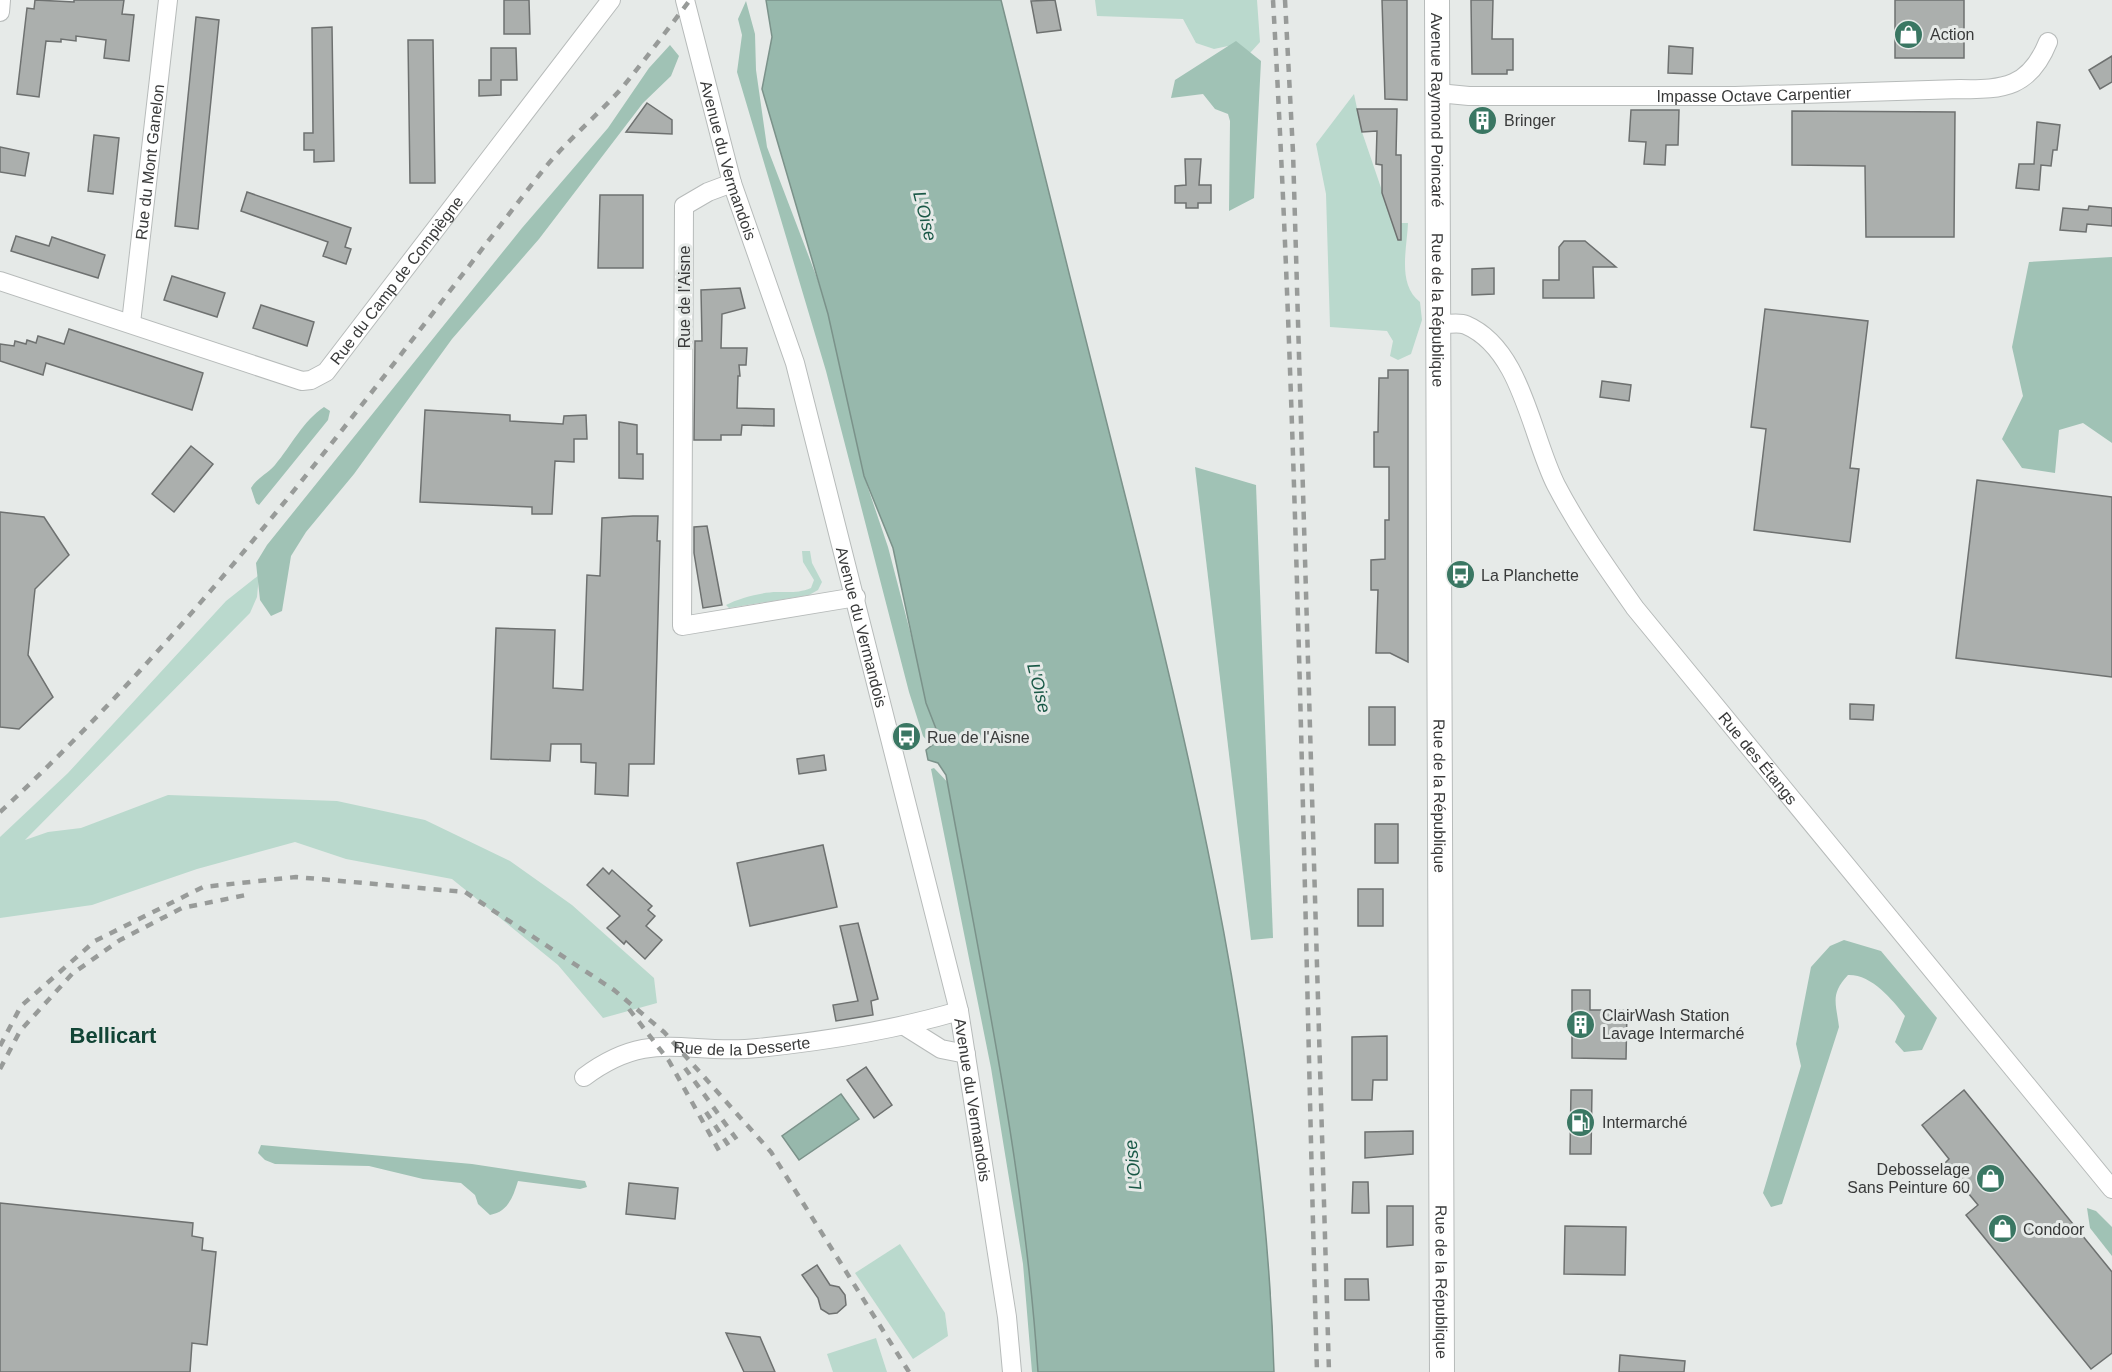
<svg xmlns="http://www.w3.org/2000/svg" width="2112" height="1372" font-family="Helvetica,sans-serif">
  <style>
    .green { fill: #bad9cd }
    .forest { fill: #a0c2b5 }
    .water { fill: #97b8ac; stroke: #7b928a; stroke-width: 1.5 }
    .building { fill: #abafad; stroke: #6e7170; stroke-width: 1.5 }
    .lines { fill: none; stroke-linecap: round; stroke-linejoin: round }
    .minor-casing { stroke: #b7bbba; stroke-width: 20 }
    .secondary-casing { stroke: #b7bbba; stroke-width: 26 }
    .minor { stroke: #fff; stroke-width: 18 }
    .secondary { stroke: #fff; stroke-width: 24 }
    .rail { stroke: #989b99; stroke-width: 4.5; stroke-dasharray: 8 8; stroke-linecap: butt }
    .labels { text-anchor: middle; stroke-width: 6; stroke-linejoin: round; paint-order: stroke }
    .poi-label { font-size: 16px; fill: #393a3a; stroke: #e6eae8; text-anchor: start }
    .street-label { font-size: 16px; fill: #393a3a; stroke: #e6eae8 }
    .water-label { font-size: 18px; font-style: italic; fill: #195846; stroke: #e6eae8 }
    .district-label { font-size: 22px; font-weight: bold; fill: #124536; stroke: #e6eae8 }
  </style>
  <rect width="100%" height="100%" fill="#e6eae8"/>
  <!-- green -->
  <g class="green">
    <path d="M1095,0h162l3,42 -10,11 -11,2 -11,-9 -14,3 -18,-6 -13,-24 -86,-3z"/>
    <path d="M1354,94l8,38 31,91h15c-1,25 -11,62 12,79l2,18 -11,34 -13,6 -8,-4 3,-15 -6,-10 -57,-4 -4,-133 -10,-50z"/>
    <path d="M802,551h8l2,12 10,19 -4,8 -9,5 -80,13 -3,-3c13,-7 36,-13 51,-13 13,0 22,1 34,-4l3,-8 -11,-18z"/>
    <path d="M259,575l-2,22 -7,16 -225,227 23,-8 33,-4 87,-33 169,6 88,19 85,41 62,44 82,73 3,25 -54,15 -45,-53 -106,-86 -106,-20 -51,-17 -98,27 -105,36 -92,13v-81l68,-64 158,-172z"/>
    <path d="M900,1244l45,69 3,23 -35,23 -58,-86z"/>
    <path d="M876,1338l11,34h-54l-6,-18z"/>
  </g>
  <!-- forest -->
  <g class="forest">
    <path d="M746,1l9,33 1,36 11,77 50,131 20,63 27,135 24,71 48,184 -7,12 -6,-7 -14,-44 -83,-321 -89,-299 5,-37 -4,-16z"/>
    <path d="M1236,41l25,20 -7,137 -25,13 1,-90 -2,-7 -13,-5 -12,-15 -32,4 4,-18z"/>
    <path d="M670,45l9,11 -8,20 -28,27 -104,136 -87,100 -98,135 -48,58 -15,24 -9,55 -11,5 -11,-16 -4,-37 11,-18 255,-317 86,-100 41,-60z"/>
    <path d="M2112,257v186l-29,-20 -24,7 -4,43 -33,-5 -20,-29 21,-43 -11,-49 17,-85z"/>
    <path d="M324,407l6,4 -2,9 -69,85 -3,-2 -5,-15c6,-10 16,-14 24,-23 16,-19 28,-44 49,-58z"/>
    <path d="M1195,467l61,18 17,453 -22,2z"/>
    <path d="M934,768l21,22 96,582h-19l-9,-108 -32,-196 -60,-299z"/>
    <path d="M1844,940l37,11 56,67 -15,32 -18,2 -9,-10 10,-26c-13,-17 -34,-42 -57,-41 -18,19 -12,28 -9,52l-57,177 -11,3 -8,-14 38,-127 -5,-22 15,-77 19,-21z"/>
    <path d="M261,1145l211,19 113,17 2,6 -7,2 -62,-8c-5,16 -10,31 -28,34l-12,-11 -3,-9 -14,-12 -38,-4 -54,-13 -94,-2 -10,-4 -7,-7z"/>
    <path d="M2087,1208l9,3 16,16v29l-22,-28z"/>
  </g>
  <!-- water -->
  <g class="water">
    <path d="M766,0h235c41,166 83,333 125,499 72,286 139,576 148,873h-236c-13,-200 -56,-399 -92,-597l-8,-12 -10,-3 -2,-10 14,-11 -14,-36 -33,-155 -29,-72 -36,-162 -66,-225 10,-52z"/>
    <path d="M841,1094l18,25 -60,41 -17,-24z"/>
  </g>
  <!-- building -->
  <g class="building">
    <path d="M35,0l39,2v-2h50l-2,14 12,1 -5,46 -25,-3 2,-18 -30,-4v5l-15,-2v3l-15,-1 -7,56 -22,-3 10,-86 7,1z"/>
    <path d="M504,0h25l1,34h-26z"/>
    <path d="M1055,0l6,30 -24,3 -6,-32z"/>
    <path d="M1382,0h25v100l-22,-1z"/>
    <path d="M1471,0h22l-1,39h21v31h-6v4h-35z"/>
    <rect x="1895" y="0" width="69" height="58"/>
    <path d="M196,17l23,3 -21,209 -23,-3z"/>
    <path d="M332,27l2,134 -20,1v-12h-10v-17h9l-1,-105z"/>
    <path d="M408,40h25l2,143h-25z"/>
    <path d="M1669,46l24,2 -1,26 -24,-1z"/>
    <path d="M491,48h25l1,32h-16v15l-22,1v-16h12z"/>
    <path d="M2112,56v26l-12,7 -11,-19z"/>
    <path d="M647,103l25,17v14l-46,-2z"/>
    <path d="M1357,109h40l-1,46h5v85h-3l-16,-47v-28l-6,-1 1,-33 -15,1z"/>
    <path d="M1631,110h48l-1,35h-12l-1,20 -21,-1 2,-22 -17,-1z"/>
    <path d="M1792,111l163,1 -1,125h-88l-1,-71 -73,-1z"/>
    <path d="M2037,122l23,3 -3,25h-4l-2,16 -10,-1 -2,25 -23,-2 3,-24h15z"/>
    <path d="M94,135l25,3 -6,56 -25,-3z"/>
    <path d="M0,147l29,6 -4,23 -25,-4z"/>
    <path d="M1185,159h16l-2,26h12v18h-13v5h-12v-5h-11v-17l11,-1z"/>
    <path d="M247,192l104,36 -6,19 6,2 -5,15 -23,-8 5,-14 -87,-31z"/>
    <path d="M600,195h43v73h-45z"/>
    <path d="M2089,206l23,2v18l-25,-2 -1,8 -26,-2 3,-22 25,2z"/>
    <path d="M16,236l33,10 3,-9 53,18 -7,23 -87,-27z"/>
    <path d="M1564,241h21l31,26h-23l1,31h-51v-18h16v-33z"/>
    <path d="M1494,268v26l-22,1v-26z"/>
    <path d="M172,276l53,17 -8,24 -53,-17z"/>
    <path d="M740,288l5,20 -23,6 -1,34h26l-1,17h-7l1,11h-2l-1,32 37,1v17l-32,-1 -1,10h-20v5h-27l1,-99h7l-1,-51z"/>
    <path d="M261,305l53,17 -7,24 -54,-18z"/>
    <path d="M1765,309l103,12 -18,147 9,1 -9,73 -96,-12 12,-101 -15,-2z"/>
    <path d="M69,329l134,44 -11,37 -146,-47 -3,12 -43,-14v-17l14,2 1,-5 11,3 1,-4 9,3 2,-7 26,8z"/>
    <path d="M1388,370h20v292l-18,-9h-14l2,-63h-7v-30l14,-1v-39h4v-53h-15v-35h4l1,-54h9z"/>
    <path d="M1602,381l29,4 -2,16 -29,-4z"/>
    <path d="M425,410l85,5v6l53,3 1,-8 22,-1 1,24h-13v23l-19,-1 -3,53h-20v-7l-112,-5z"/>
    <path d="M619,422l18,3v29h6v25l-24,-1z"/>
    <path d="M191,446l22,18 -39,48 -22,-18z"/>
    <path d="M1977,480l135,17v180l-156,-19z"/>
    <path d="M0,512l44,5 25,38 -34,34 -7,66 25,42 -34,32 -19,-2z"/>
    <path d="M633,516h25l-1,25h3l-6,223h-25l-1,32 -33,-2 1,-31 -15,-1v-18h-30l-1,17 -59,-2 5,-131 59,2 -2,58 30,2 4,-115 13,1 2,-58z"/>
    <path d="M707,526l15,79 -19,3 -9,-55v-26z"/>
    <path d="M1850,704l24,1 -1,15 -23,-1z"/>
    <rect x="1369" y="707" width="26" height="38"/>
    <path d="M824,755l2,15 -27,4 -2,-15z"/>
    <rect x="1375" y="824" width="23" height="39"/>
    <path d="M823,845l14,62 -87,19 -13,-63z"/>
    <path d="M603,868l6,6 3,-4 40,36 -4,4 7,6 -9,10 16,14 -17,19 -19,-18 -2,3 -17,-16 13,-12 -33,-31z"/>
    <rect x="1358" y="889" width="25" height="37"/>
    <path d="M858,923l20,76 -7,2 2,14 -37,6 -3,-16 25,-4 -18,-75z"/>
    <path d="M1572,990h18v20h37l-1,49 -54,-1z"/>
    <path d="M1387,1036v44h-14l-1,20h-20v-63z"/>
    <path d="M866,1067l26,38 -18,13 -27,-38z"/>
    <path d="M1571,1090h21l-1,64h-21z"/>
    <path d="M1964,1090l148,182v81l-21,16 -125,-154 12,-10 -34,-41 5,-5 -27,-34z"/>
    <path d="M1413,1131v23l-48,4v-26z"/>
    <path d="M1353,1182h15l1,31h-17z"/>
    <path d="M629,1183l49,5 -3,31 -49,-5z"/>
    <path d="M0,1203l193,20 -1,13 11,2 -1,12 14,2 -9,93 -15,-2 -2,29h-190z"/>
    <path d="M1387,1206h26v39l-26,2z"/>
    <path d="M1565,1226l61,1 -1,48 -61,-1z"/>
    <path d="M817,1265l13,20 9,2 6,8 1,10 -9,8 -8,1 -8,-5 -3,-11 -16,-23z"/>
    <path d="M1345,1279h23l1,21h-24z"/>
    <path d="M726,1333l34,4 15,35h-31z"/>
    <path d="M1620,1355l65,6 -1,11h-65z"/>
  </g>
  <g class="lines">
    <defs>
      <g id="minor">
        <path id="s1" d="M685,0l47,183 63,180 164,648 48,306 5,55"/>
        <path d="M0,12l1,-12"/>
        <path id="s2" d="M1438,93l31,3h266l225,-7c44,1 70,-2 88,-47"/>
        <path d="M732,183l-24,9 -24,14 -2,420 174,-29"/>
        <path id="s3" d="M0,281l302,100 9,-1 15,-8 285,-372"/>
        <path id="s4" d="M131,323l37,-323"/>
        <path id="s5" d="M1439,325c8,-1 20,-3 27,0 56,24 65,111 90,160 23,44 51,83 79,123l477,581"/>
        <path d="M906,1027l35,22 25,5"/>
        <path id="s6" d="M584,1077c67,-50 102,-21 174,-29 68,-7 136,-18 201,-37"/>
      </g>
      <g id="secondary">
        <path id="s7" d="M1437,0l5,1372"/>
      </g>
    </defs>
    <!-- minor casing -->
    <use href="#minor" class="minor-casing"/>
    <!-- secondary casing -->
    <use href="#secondary" class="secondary-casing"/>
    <!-- minor -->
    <use href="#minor" class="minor"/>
    <!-- secondary -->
    <use href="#secondary" class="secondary"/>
    <!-- rail -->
    <g class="rail">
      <path d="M1273,0c26,457 31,915 44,1372"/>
      <path d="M1285,0l8,152 36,1220"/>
      <path d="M0,812c205,-190 369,-418 540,-638 24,-31 55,-56 81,-85 24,-29 46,-59 69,-89"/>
      <path d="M629,1009l40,52 53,95"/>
      <path d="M0,1046l21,-40 74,-65 108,-54 93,-10 169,15 149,98 50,42 107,120 138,220"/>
      <path d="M685,1068l55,76"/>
      <path d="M0,1069l20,-38 52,-57 48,-34 62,-32 69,-14"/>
      <path d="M706,1112l25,37"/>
    </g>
  </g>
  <!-- icons -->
  <defs>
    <symbol id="shop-disc" viewBox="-11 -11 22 22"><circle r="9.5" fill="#3a7763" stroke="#e6eae8"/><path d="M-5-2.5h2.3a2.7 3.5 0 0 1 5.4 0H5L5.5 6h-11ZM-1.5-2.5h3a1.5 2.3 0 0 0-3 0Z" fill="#fff"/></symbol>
    <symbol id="building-disc" viewBox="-11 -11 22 22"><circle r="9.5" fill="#3a7763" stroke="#e6eae8"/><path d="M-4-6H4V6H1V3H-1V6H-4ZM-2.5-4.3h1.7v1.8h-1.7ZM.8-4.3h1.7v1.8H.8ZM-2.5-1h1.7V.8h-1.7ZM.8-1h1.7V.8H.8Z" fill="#fff"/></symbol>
    <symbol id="bus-disc" viewBox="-11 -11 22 22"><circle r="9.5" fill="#3a7763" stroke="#e6eae8"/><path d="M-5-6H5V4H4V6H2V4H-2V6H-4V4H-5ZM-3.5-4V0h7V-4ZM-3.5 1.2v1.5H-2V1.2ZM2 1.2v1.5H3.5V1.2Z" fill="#fff"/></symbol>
    <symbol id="fuel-disc" viewBox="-11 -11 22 22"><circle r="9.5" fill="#3a7763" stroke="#e6eae8"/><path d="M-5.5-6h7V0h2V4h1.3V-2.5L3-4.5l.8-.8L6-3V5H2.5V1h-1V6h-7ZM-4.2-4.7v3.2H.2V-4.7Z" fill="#fff"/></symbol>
  </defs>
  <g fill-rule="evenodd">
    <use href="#shop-disc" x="1892" y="18" width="33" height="33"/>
    <use href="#building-disc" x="1466" y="104" width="33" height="33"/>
    <use href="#bus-disc" x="1444" y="558" width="33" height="33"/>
    <use href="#bus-disc" x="890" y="720" width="33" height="33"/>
    <use href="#building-disc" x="1564" y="1008" width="33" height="33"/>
    <use href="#fuel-disc" x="1564" y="1106" width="33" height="33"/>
    <use href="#shop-disc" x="1974" y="1162" width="33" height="33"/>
    <use href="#shop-disc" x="1986" y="1212" width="33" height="33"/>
  </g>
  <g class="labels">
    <!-- poi labels -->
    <g class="poi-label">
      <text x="1930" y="40">Action</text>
      <text x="1504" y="126">Bringer</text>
      <text x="1481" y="581">La Planchette</text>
      <text x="927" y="743">Rue de l'Aisne</text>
      <text x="1602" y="1021">ClairWash Station<tspan x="1602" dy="18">Lavage Intermarché</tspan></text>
      <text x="1602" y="1128">Intermarché</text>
      <text x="1970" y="1175" text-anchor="end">Debosselage<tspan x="1970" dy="18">Sans Peinture 60</tspan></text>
      <text x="2023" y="1235">Condoor</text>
    </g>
    <!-- street labels -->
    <g class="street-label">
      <text dy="6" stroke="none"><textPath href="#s2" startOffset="316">Impasse Octave Carpentier</textPath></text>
      <text dy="6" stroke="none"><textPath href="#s7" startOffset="110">Avenue Raymond Poincaré</textPath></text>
      <text dy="6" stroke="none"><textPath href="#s1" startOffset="166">Avenue du Vermandois</textPath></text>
      <text dy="6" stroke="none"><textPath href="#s4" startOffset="162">Rue du Mont Ganelon</textPath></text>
      <text dy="6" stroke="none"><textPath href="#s3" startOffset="460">Rue du Camp de Compiègne</textPath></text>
      <text transform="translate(684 297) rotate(-90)" y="6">Rue de l'Aisne</text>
      <text dy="6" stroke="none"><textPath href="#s7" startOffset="310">Rue de la République</textPath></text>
      <text dy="6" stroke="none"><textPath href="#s1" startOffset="652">Avenue du Vermandois</textPath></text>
      <text dy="6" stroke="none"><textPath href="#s5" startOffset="556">Rue des Étangs</textPath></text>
      <text dy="6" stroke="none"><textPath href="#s7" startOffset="796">Rue de la République</textPath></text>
      <text dy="6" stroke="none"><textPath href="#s6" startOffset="165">Rue de la Desserte</textPath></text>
      <text dy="6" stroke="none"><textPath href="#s1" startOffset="1138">Avenue du Vermandois</textPath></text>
      <text dy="6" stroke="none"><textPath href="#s7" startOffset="1282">Rue de la République</textPath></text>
    </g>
    <!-- water labels -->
    <g class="water-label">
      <text transform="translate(925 216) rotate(76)" y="6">L'Oise</text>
      <text transform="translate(1039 688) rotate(76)" y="6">L'Oise</text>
      <text transform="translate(1133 1165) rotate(-96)" y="6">L'Oise</text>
    </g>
    <!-- district labels -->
    <g class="district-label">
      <text x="113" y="1043">Bellicart</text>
    </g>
  </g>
</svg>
